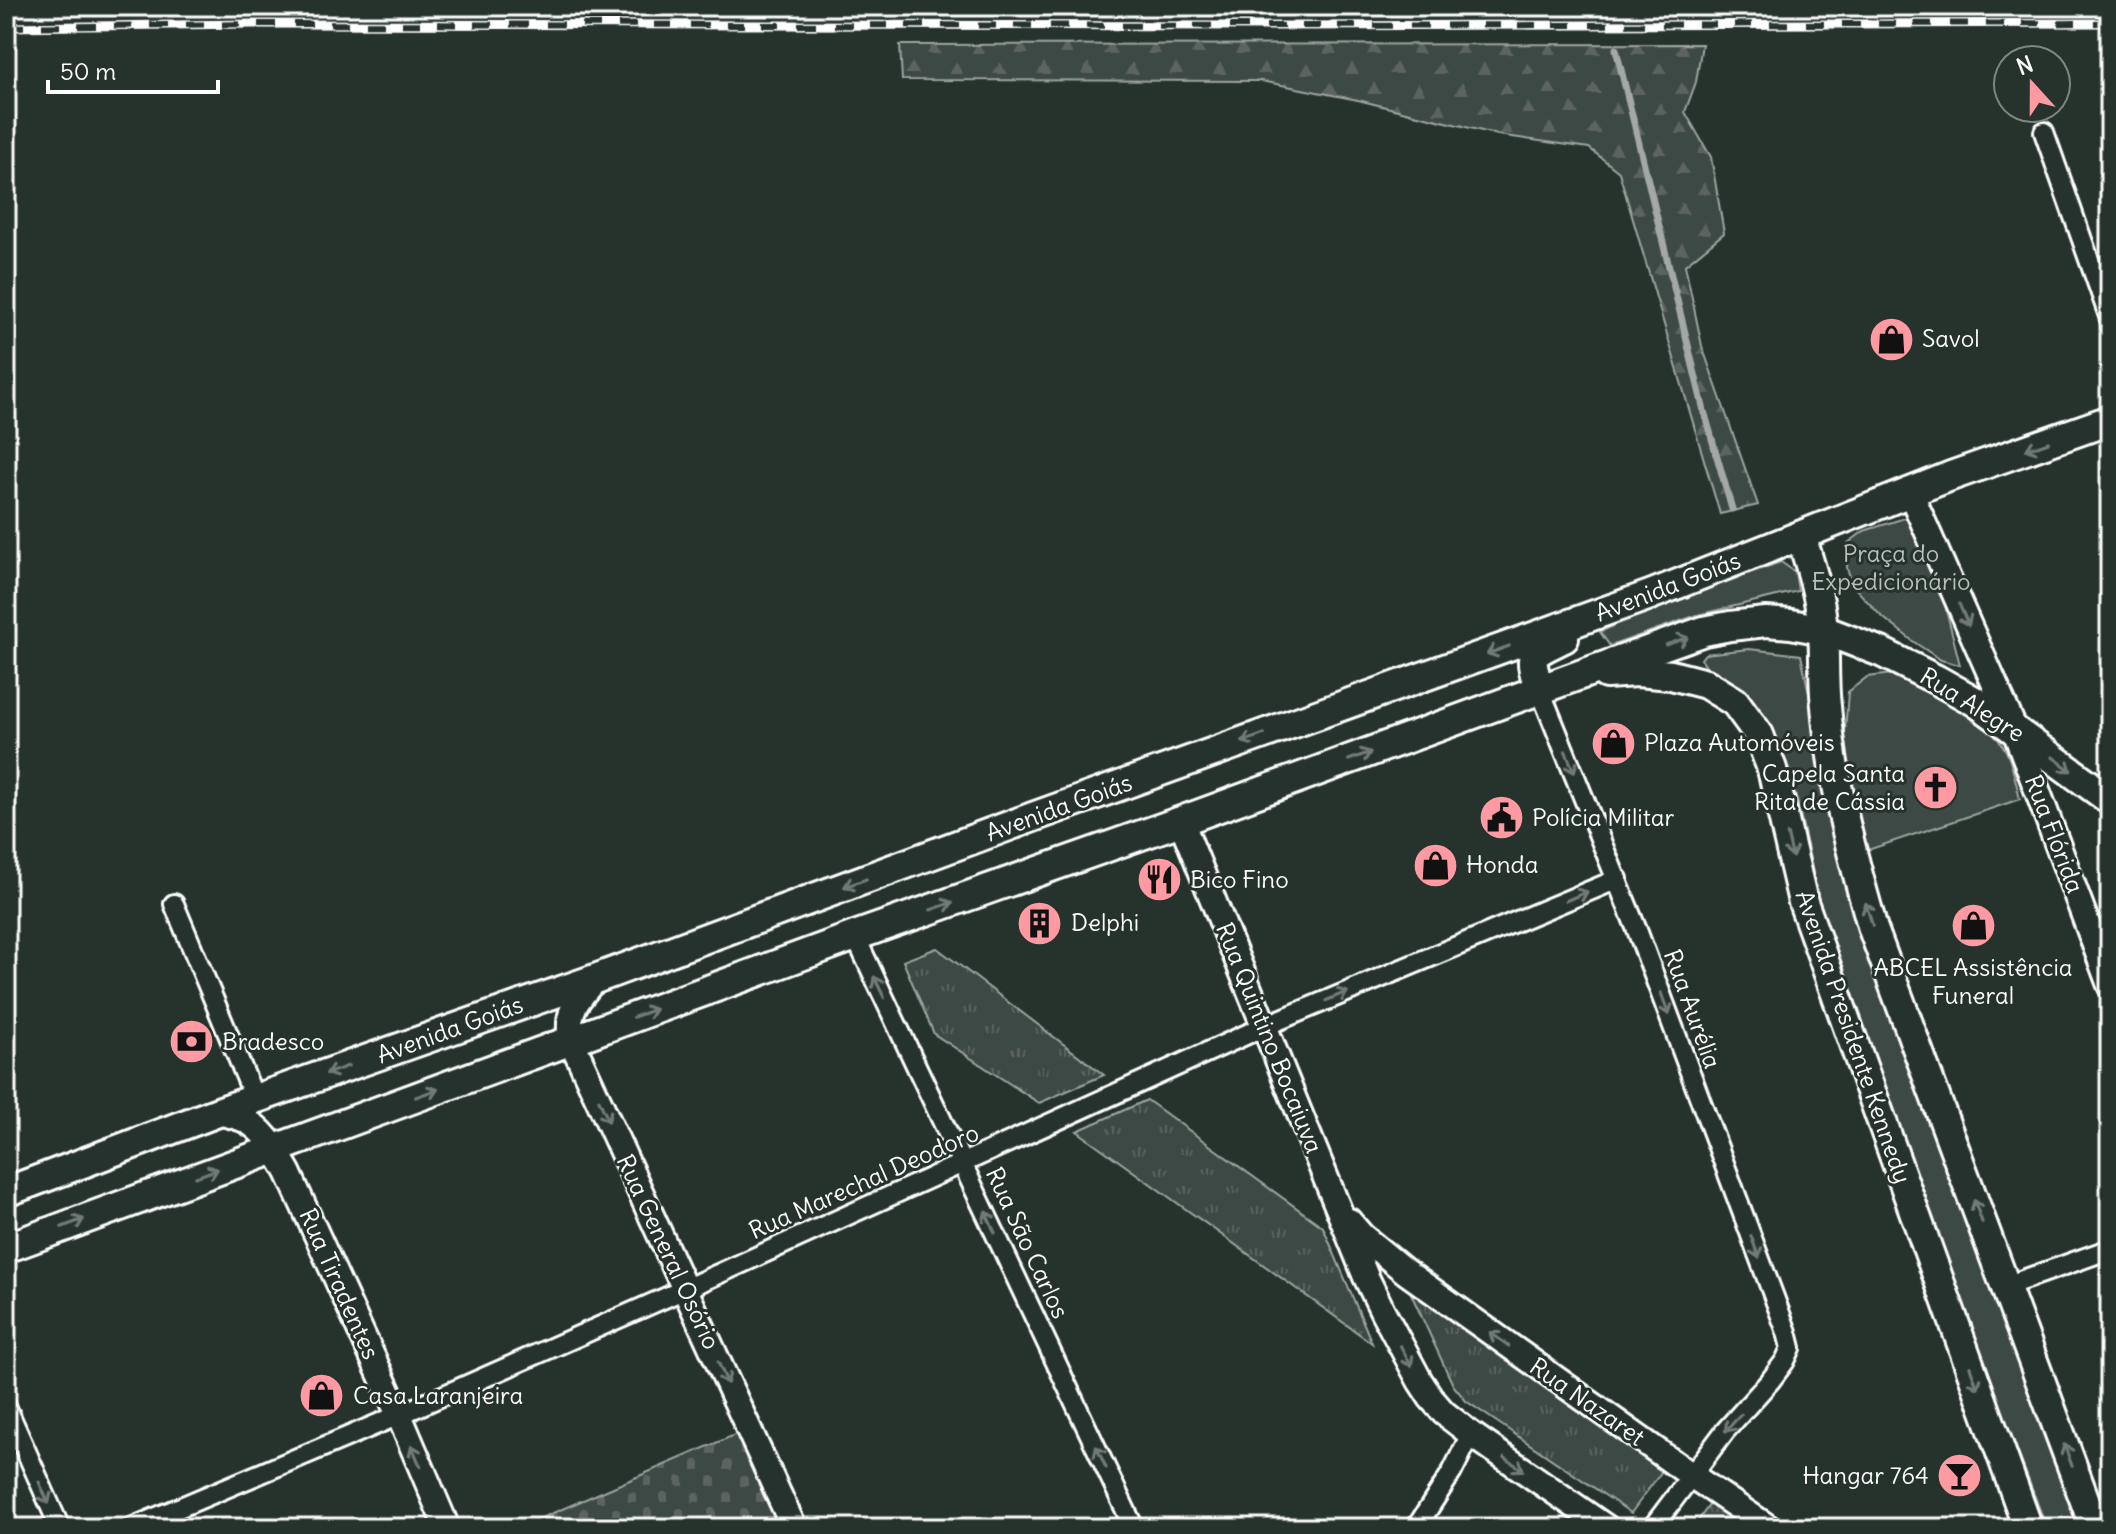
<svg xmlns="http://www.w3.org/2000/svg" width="2116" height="1534" font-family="Delius,sans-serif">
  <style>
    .grass { fill: url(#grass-tufts); stroke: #9ea4a2; stroke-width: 2 }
    .forest { fill: url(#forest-firs); stroke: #9ea4a2; stroke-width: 2 }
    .cemetery { fill: url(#cemetery-stones); stroke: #9ea4a2; stroke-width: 2 }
    .green { fill: #3e4944; stroke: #9ea4a2; stroke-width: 2 }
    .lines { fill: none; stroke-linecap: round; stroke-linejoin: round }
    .stream { stroke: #a4a9a7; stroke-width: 7 }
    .street-casing { stroke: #fff; stroke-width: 24 }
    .secondary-casing { stroke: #fff; stroke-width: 30 }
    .primary-casing { stroke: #fff; stroke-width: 34 }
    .street { stroke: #26332d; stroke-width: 18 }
    .secondary { stroke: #26332d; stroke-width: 24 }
    .primary { stroke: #26332d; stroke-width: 28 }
    .rail-casing { stroke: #fff; stroke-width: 9 }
    .rail { stroke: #26332d; stroke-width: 6; stroke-dasharray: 18; stroke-linecap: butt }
    .oneway { stroke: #727a76 }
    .labels { text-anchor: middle; stroke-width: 6; stroke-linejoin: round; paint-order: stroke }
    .poi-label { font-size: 24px; fill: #fff; stroke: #26332d; text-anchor: start }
    .park-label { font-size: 24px; fill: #bbbfbe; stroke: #26332d }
    .street-label { font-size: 24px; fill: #fff; stroke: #26332d }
  </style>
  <defs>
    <pattern id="grass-tufts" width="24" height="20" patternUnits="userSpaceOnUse" patternTransform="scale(2)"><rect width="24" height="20" fill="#3e4944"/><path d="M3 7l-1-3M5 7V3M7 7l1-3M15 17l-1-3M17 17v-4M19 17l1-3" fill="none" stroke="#5b6460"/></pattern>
    <pattern id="forest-firs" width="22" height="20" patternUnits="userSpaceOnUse" patternTransform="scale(2)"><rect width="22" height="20" fill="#3e4944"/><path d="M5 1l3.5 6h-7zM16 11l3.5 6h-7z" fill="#5b6460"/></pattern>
    <pattern id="cemetery-stones" width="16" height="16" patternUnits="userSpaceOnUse" patternTransform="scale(2)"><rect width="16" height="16" fill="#3e4944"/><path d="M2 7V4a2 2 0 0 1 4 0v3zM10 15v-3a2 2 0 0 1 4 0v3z" fill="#5b6460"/></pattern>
  </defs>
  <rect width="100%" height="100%" fill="#26332d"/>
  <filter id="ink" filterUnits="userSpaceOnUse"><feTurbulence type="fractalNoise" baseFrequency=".0125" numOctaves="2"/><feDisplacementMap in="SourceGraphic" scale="16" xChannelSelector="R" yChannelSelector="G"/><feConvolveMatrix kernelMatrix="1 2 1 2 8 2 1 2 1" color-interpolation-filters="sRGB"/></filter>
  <g filter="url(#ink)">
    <!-- grass -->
    <g class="grass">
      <path d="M937,948l167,127 -65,28 -105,-69 -31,-73z"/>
      <path d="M1147,1100l176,127 49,116 -295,-212z"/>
      <path d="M1407,1285l258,182 -34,46 -165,-112 -13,-16z"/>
      <path d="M1712,1501l40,27h-59z"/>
    </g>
    <!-- forest -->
    <path class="forest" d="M1702,44l-6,38 -11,30 26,45 13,76 -39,32 17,81 56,159 -38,9 -101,-342 -30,-24 -91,-13 -140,-35 -97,-19 -359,-1 -2,-35z"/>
    <!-- cemetery -->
    <path class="cemetery" d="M739,1433l42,95h-263z"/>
    <!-- green -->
    <g class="green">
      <path d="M1911,516l25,53 24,96 -19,-5 -27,-18 -34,-27 -25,-27 -8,-19 1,-26 16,-12z"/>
      <path d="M1781,562l14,10 3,19 -101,24 -87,31 -10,-14 58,-27z"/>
      <path d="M1749,649l52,6 47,226 236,647h-37l-93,-242 -97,-263 -38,-123 -21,-96 -14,-47 -12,-28 -28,-40 -36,-19 -7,-11 4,-5z"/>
      <path d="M1893,674c35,14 94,42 113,77 7,14 10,33 14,48l-158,53 -18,-107 4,-53 19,-15z"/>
    </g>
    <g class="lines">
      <!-- stream -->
      <path class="stream" d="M1616,49l88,362 28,98"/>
      <defs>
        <g id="street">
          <path d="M2044,132l66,187"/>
          <path d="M1540,690l97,240 150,402 4,16 -6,13 -15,20 -45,50 -73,97"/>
          <path d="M174,904l81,195"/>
          <path d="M855,936l279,592"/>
          <path d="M2006,1286l104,-37"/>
          <path d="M6,1406l54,122"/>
          <path d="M131,1528l268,-113 286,-126 580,-263 353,-147"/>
          <path d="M1416,1528l36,-56 19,-38"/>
        </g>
        <g id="secondary">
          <path d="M1910,492l104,236 96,257"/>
          <path d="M1181,821l185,456 17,35 37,69 11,17 13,15 27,21 136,94"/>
          <path d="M595,979c-18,22 -29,30 -24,61l223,488"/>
          <path d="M218,1112c8,2 18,4 25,7 22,10 34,34 45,53l111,243 48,113"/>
          <path d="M1349,1221l13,15 44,36 285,203 78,53"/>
        </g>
        <g id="primary">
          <path d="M1801,536c10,31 20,63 22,96 2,24 0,49 3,74 6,75 26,150 47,223l222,599"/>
          <path d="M1606,674l31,-2 34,3 35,9 29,18 24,33 13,34 31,133 225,626"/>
          <path d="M1540,690c-13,-38 -10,-35 24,-52"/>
          <path d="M6,1192l212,-80 377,-133 438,-162 617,-222 301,-119 159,-56"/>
          <path d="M6,1248l849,-312 326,-115 396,-145 127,-45 26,-5 36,-4 25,2 32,6 58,22 56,28 39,22 134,98"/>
        </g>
      </defs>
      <!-- street casing -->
      <use href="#street" class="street-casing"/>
      <!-- secondary casing -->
      <use href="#secondary" class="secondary-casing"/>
      <!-- primary casing -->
      <use href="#primary" class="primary-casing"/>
      <!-- street -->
      <use href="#street" class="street"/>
      <!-- secondary -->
      <use href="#secondary" class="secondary"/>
      <!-- primary -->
      <use href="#primary" class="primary"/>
      <defs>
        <path id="rail" d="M6,27l247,-3 1039,2 818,-3"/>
      </defs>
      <!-- rail casing -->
      <use href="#rail" class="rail-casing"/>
      <!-- rail -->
      <use href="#rail" class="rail"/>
    </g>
    <!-- one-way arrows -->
    <defs><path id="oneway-shaft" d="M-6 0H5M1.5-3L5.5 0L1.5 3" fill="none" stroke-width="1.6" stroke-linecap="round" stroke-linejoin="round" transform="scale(2)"/></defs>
    <g class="oneway">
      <use href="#oneway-shaft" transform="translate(2037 446) rotate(160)"/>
      <use href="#oneway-shaft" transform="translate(1964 615) rotate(66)"/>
      <use href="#oneway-shaft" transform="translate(1677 641) rotate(-19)"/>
      <use href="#oneway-shaft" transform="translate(1498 650) rotate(160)"/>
      <use href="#oneway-shaft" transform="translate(1253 738) rotate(160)"/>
      <use href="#oneway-shaft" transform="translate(1360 756) rotate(-20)"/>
      <use href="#oneway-shaft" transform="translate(1570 762) rotate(68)"/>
      <use href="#oneway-shaft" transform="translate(2062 764) rotate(37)"/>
      <use href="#oneway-shaft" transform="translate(1790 846) rotate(77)"/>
      <use href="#oneway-shaft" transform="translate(855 883) rotate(160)"/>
      <use href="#oneway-shaft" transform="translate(1577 896) rotate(-23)"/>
      <use href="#oneway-shaft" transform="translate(942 906) rotate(-19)"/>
      <use href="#oneway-shaft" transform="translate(1869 914) rotate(-107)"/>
      <use href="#oneway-shaft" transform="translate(879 987) rotate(-116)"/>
      <use href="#oneway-shaft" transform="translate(1337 996) rotate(-23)"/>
      <use href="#oneway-shaft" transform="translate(1665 1004) rotate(70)"/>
      <use href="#oneway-shaft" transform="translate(645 1013) rotate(-20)"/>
      <use href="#oneway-shaft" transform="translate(337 1070) rotate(160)"/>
      <use href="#oneway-shaft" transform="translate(427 1093) rotate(-20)"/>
      <use href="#oneway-shaft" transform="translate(604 1111) rotate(65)"/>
      <use href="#oneway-shaft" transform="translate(207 1173) rotate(-20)"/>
      <use href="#oneway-shaft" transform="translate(1978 1211) rotate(-110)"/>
      <use href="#oneway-shaft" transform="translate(990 1222) rotate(-115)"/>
      <use href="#oneway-shaft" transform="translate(73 1223) rotate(-21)"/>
      <use href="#oneway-shaft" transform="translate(1755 1247) rotate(70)"/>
      <use href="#oneway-shaft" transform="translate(1499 1339) rotate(-144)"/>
      <use href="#oneway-shaft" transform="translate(1406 1356) rotate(62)"/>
      <use href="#oneway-shaft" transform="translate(723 1373) rotate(66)"/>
      <use href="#oneway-shaft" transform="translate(1974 1378) rotate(70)"/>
      <use href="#oneway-shaft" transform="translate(1733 1423) rotate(133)"/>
      <use href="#oneway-shaft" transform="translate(2068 1455) rotate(-110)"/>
      <use href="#oneway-shaft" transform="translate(416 1456) rotate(-113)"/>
      <use href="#oneway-shaft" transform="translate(1101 1457) rotate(-115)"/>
      <use href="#oneway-shaft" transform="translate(1514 1464) rotate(35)"/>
      <use href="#oneway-shaft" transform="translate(44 1493) rotate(66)"/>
    </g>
  </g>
  <!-- icons -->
  <defs>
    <symbol id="shop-disc" viewBox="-11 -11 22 22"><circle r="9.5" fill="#ff9aa2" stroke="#26332d"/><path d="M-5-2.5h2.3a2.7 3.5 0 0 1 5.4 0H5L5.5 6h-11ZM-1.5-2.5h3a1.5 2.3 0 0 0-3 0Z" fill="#111"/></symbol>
    <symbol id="church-disc" viewBox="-11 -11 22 22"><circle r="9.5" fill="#ff9aa2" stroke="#26332d"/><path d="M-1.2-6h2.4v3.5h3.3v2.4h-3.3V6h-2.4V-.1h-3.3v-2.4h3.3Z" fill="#111"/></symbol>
    <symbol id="civic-disc" viewBox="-11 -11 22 22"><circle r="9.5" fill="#ff9aa2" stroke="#26332d"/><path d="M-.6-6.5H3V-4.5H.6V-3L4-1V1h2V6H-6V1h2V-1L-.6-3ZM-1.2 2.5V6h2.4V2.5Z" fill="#111"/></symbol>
    <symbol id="restaurant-disc" viewBox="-11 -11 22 22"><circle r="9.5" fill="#ff9aa2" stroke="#26332d"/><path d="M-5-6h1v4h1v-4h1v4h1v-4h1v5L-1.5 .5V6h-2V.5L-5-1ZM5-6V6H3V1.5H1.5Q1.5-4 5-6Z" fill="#111"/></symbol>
    <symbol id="building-disc" viewBox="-11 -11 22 22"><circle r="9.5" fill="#ff9aa2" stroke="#26332d"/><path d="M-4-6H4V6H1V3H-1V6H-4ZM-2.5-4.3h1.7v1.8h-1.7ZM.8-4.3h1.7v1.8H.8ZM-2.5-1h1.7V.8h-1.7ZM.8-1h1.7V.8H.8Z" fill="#111"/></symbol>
    <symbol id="bank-disc" viewBox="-11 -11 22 22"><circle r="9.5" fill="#ff9aa2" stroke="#26332d"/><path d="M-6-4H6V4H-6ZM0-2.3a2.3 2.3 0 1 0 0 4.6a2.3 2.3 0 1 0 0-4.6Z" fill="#111"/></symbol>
    <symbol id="bar-disc" viewBox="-11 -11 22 22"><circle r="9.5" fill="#ff9aa2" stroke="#26332d"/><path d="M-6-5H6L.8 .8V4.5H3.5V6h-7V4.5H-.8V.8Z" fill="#111"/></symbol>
  </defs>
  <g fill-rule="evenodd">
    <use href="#shop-disc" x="1866" y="314" width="51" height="51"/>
    <use href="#shop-disc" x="1588" y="718" width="51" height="51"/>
    <use href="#church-disc" x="1910" y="762" width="51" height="51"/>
    <use href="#civic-disc" x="1476" y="792" width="51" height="51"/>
    <use href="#shop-disc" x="1410" y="840" width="51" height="51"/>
    <use href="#restaurant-disc" x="1134" y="854" width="51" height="51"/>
    <use href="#building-disc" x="1014" y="898" width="51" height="51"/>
    <use href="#shop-disc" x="1948" y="900" width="51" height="51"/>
    <use href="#bank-disc" x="166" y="1016" width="51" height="51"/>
    <use href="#shop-disc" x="296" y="1370" width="51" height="51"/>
    <use href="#bar-disc" x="1934" y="1450" width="51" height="51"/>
  </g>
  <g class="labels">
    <!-- poi labels -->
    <g class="poi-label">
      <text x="1922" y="347">Savol</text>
      <text x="1644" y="751">Plaza Automóveis</text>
      <text x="1905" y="782" text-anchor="end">Capela Santa<tspan x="1905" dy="28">Rita de Cássia</tspan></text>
      <text x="1532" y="826">Polícia Militar</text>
      <text x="1466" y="873">Honda</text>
      <text x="1190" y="888">Bico Fino</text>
      <text x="1071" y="931">Delphi</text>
      <text x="1973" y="976" text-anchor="middle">ABCEL Assistência<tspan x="1973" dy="28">Funeral</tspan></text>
      <text x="222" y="1050">Bradesco</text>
      <text x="353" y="1404">Casa Laranjeira</text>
      <text x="1929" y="1484" text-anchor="end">Hangar 764</text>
    </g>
    <!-- park labels -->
    <g class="park-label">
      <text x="1891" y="562">Praça do<tspan x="1891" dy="28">Expedicionário</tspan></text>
    </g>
    <!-- street labels -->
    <g class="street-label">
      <text transform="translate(1668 587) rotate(-21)" y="8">Avenida Goiás</text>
      <text transform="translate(1972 705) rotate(32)" y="8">Rua Alegre</text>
      <text transform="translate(1059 808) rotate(-20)" y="8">Avenida Goiás</text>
      <text transform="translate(2054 834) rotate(69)" y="8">Rua Flórida</text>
      <text transform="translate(1692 1009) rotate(70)" y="8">Rua Aurélia</text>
      <text transform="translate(450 1030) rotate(-20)" y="8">Avenida Goiás</text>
      <text transform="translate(1853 1037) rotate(71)" y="8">Avenida Presidente Kennedy</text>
      <text transform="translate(1269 1038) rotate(68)" y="8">Rua Quintino Bocaiuva</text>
      <text transform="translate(864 1182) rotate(-24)" y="8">Rua Marechal Deodoro</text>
      <text transform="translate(1027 1243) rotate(65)" y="8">Rua São Carlos</text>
      <text transform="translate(668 1252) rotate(65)" y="8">Rua General Osório</text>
      <text transform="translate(339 1284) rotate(66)" y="8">Rua Tiradentes</text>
      <text transform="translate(1587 1402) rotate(35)" y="8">Rua Nazaret</text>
    </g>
  </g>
  <!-- margin -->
  <rect width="2116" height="1534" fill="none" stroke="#26332d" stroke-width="32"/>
  <rect x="16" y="16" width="2084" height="1502" fill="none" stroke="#fff" stroke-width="3" filter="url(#ink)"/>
  <!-- north arrow -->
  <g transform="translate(2032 84) rotate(339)"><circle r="38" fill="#26332d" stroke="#7d8581" stroke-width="2"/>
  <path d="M0-6L14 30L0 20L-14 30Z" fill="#ff9aa2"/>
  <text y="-12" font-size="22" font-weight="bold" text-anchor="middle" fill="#ffffff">N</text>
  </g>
  <!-- scale -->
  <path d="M48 80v12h170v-12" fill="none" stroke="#ffffff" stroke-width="4"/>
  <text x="60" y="80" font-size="24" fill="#ffffff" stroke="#26332d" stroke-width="6" paint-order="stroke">50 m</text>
</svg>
